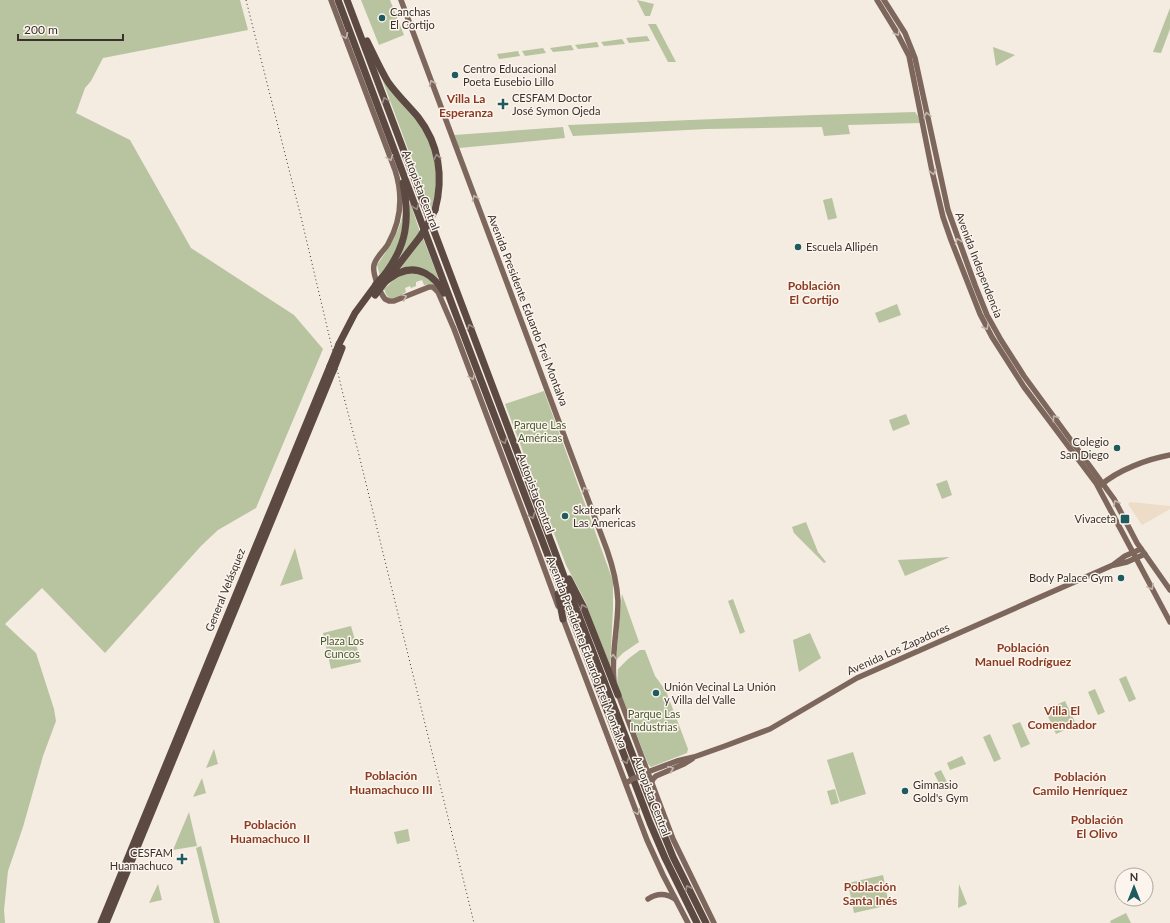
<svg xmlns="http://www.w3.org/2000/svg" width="1170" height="923" font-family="Lato,sans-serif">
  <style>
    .green { fill: #b8c4a0 }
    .plaza { fill: #ecdcc8 }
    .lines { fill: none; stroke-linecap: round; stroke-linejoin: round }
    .major { stroke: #7d675c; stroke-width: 5.5 }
    .highway { stroke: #5c4a42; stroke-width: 7 }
    .rail { stroke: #3b302b; stroke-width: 1; stroke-dasharray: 1 3; stroke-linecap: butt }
    .major-bridge { stroke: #7d675c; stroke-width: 5.5 }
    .highway-bridge { stroke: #5c4a42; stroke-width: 7 }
    .oneway { stroke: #c2b5ac }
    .oneway2 { stroke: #9c8e87 }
    .poi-dot { fill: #1f5a5e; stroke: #fbf5ee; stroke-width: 1.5 }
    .labels { text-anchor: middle; stroke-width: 3; stroke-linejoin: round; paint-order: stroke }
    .poi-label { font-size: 11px; fill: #3b302b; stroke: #fbf5ee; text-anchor: start }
    .street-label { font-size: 11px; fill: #3b302b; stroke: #fbf5ee }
    .park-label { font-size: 11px; fill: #4a5a2e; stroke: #fbf5ee }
    .neighbourhood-label { font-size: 12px; font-weight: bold; fill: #8c3b22; stroke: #fbf5ee }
  </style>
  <rect width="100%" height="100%" fill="#f4ebe1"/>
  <!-- green -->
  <g class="green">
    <path d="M0,0h240l8,30 -145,28 -12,23 -6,7 -9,25 54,27 61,108 103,67 29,34 -67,159 -38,22 -17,16 -96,107 -63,-65 -37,36 31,29 18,56 2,12 -13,35 -20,71 -15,44 -4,39 1,13h-5z"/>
    <path d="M361,0h29l14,35 -25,10z"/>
    <path d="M637,0l17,4 -4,12h-5z"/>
    <path d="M1170,8v21l-9,24 -8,-1z"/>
    <path d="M648,24h8l20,38h-8z"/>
    <path d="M647,36l3,5 -21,2 -3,-5z"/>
    <path d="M622,39l3,5 -21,2 -3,-4z"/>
    <path d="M597,42l2,5 -21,2 -3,-4z"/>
    <path d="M571,45l3,5 -21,2 -3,-4z"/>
    <path d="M993,47l22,8 -19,11z"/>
    <path d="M543,48l3,5 -21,3 -3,-5z"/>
    <path d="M518,51l2,5 -21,3 -2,-5z"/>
    <path d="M379,71l38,49 12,19 6,22 2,26 -6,24z"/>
    <path d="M915,112l3,4 2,7 -72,2 2,9 -26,2 -2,-9 -116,2 -133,7 -5,-11 246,-10z"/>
    <path d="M563,127l2,11 -106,10 -5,-13z"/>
    <path d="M832,198l5,20 -9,2 -5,-20z"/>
    <path d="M410,202l10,30 -20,27 8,-27z"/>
    <path d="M403,213h3l-10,41 -16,22 -3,-11c12,-17 22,-32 26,-52z"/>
    <path d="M423,238l15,39 -1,1 -7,-6 -33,1z"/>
    <path d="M407,273h13l18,13 -6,-2 -8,1 -2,-5 -6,2v4l-5,2 -1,-2 -5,2 1,4c-8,4 -6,7 -17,6l-3,-4 -2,-5 11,-10z"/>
    <path d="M897,304l4,11 -22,8 -4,-10z"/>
    <path d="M544,391l69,190v29l-3,56 -25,-65 -19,-36 -61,-161z"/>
    <path d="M906,414l4,10 -17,7 -4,-11z"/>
    <path d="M947,480l5,15 -10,4 -6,-15z"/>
    <path d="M806,522l12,30 8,10 -2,1 -30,-30 -2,-6z"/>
    <path d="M295,548l8,31 -23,7z"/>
    <path d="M950,557l-45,19 -7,-16z"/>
    <path d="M622,594l17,48 -16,11 -7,7z"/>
    <path d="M733,599l12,33 -5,2 -12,-33z"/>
    <path d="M351,626l10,36 -30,7 -8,-36z"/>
    <path d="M810,633l11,25 -22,14 -6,-32z"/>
    <path d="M640,650h5l10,26 11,15 22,58 -1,4 -36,14 -3,-3 -31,-80 1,-15 10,-10z"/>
    <path d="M1126,676l10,23 -7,3 -10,-23z"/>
    <path d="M1095,689l10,23 -7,3 -10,-23z"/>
    <path d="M1065,701l11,23 -2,2 -18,8 -11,-24z"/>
    <path d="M1020,722l10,22 -9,4 -9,-23z"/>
    <path d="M990,734l11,25 -7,3 -11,-25z"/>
    <path d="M214,749l4,15 -12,4z"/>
    <path d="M853,752l13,42 -26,8 -13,-42z"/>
    <path d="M962,756l4,8 -16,6 -3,-7z"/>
    <path d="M941,770l6,12 -7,3 -6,-12z"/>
    <path d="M202,778l4,15 -13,4z"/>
    <path d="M835,789l4,14 -8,2 -4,-14z"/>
    <path d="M189,812l8,34 -24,4z"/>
    <path d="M408,829l2,12 -13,3 -3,-12z"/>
    <path d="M201,846l19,77h-6l-18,-75z"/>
    <path d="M883,875l6,30 -35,8 -6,-30z"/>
    <path d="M158,884l4,16 -13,3z"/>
    <path d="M959,884l8,20 -9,4z"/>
    <path d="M1126,913l5,10h-20l-1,-2z"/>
  </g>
  <!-- plaza -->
  <path class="plaza" d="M1130,502l40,4v3l-28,16 -14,-21z"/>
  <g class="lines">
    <!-- major -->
    <g class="major">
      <path d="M331,0l64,170c8,25 6,51 -7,74 -4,7 -12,13 -14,21 -2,8 6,28 11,34l4,2h5l35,-14h4l5,5 16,37 79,209 25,68"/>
      <path d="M401,0l206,550c6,17 10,33 11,51 0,27 -7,53 -4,80"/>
      <path d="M877,0l19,31 13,25 23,115 11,46 8,23 29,74 12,23 32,50 72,96 74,139"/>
      <path d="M884,0l21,33 10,25 33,152 27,75 12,30 14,25 23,36 90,123 23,44 33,47"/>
      <path d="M1101,485c17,-15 47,-26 69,-30"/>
      <path d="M1114,565l13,-3 18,-8"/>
      <path d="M562,616l85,224 16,35 25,48"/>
      <path d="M617,691l56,148 41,84"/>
      <path d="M645,773l32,-12 17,-4 31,-11 45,-17 87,-51 256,-113 12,-9 16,-7"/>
      <path d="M651,783l2,-4 3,-3 28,-12 8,-5"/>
      <path d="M648,899c9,-6 18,-6 27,0"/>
    </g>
    <!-- highway -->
    <g class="highway">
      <path d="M338,0l117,312 195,511 15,35 32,65"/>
      <path d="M347,0l229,608 72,187 25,62 33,66"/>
      <path d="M367,41c7,14 13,28 21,41 9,13 20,23 30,35 21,27 26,60 17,93"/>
      <path d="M385,274c22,-29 25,-55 18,-91"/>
      <path d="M389,277l31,-40"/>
      <path d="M385,282c4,-3 9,-7 14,-9 19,-9 36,3 45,20"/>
      <path d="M339,344l16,-31 20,-27"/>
      <path d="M569,579l14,27 35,89"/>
      <path d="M558,594l5,25"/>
      <path d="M101,923l229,-557"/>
      <path d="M106,923l227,-552"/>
    </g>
    <!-- rail -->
    <path class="rail" d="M246,0l55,217 41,173 16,61 116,472"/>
    <!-- major-bridge -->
    <path class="major-bridge" d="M628,782l4,-3 13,-5"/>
    <!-- highway-bridge -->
    <g class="highway-bridge">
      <path d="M420,237l10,-17 5,-10"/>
      <path d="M376,284l9,-10"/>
      <path d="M375,295l10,-13"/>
      <path d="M330,366l9,-22"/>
      <path d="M333,371l9,-23"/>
    </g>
  </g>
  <!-- one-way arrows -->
  <defs><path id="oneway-chevron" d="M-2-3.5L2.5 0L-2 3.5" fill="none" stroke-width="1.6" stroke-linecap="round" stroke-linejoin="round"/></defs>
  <g class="oneway">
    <use href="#oneway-chevron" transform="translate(897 33) rotate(60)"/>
    <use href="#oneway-chevron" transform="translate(345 36) rotate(69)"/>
    <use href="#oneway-chevron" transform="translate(432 83) rotate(-111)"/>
    <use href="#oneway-chevron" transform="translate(927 115) rotate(-102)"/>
    <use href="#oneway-chevron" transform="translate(390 158) rotate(69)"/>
    <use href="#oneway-chevron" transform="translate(933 172) rotate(78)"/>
    <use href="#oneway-chevron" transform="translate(475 198) rotate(-111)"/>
    <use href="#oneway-chevron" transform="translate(958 241) rotate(-111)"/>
    <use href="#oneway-chevron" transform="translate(404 297) rotate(-23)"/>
    <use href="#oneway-chevron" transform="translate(986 327) rotate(61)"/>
    <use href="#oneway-chevron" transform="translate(472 377) rotate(69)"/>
    <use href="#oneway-chevron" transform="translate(1055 418) rotate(-126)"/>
    <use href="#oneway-chevron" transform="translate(585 490) rotate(-111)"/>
    <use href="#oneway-chevron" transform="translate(1116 503) rotate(-118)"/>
    <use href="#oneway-chevron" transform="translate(1151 587) rotate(62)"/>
    <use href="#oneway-chevron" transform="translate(613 657) rotate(-88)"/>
    <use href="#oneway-chevron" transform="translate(671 769) rotate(-22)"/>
    <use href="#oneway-chevron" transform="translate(637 812) rotate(69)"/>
  </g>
  <g class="oneway2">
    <use href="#oneway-chevron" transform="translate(385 100) rotate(-111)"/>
    <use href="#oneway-chevron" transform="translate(437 157) rotate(-102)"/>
    <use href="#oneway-chevron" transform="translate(416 207) rotate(69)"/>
    <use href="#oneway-chevron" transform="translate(470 327) rotate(-111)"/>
    <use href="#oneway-chevron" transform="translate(504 441) rotate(69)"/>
    <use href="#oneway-chevron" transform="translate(532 516) rotate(69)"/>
    <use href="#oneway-chevron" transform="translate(583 607) rotate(-113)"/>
    <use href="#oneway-chevron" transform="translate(626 761) rotate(69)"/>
    <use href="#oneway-chevron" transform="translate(688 888) rotate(-117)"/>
  </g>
  <!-- markers -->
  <g class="poi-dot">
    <circle cx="382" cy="18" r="4"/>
    <circle cx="455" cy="75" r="4"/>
    <path d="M501 98h4v4h4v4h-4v4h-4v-4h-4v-4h4z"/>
    <circle cx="798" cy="247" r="4"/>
    <circle cx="1117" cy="448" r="4"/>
    <circle cx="565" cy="516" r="4"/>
    <rect x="1120" y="514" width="10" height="10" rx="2"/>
    <circle cx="1121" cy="578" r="4"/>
    <circle cx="656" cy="693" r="4"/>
    <circle cx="905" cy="791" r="4"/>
    <path d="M180 853h4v4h4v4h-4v4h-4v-4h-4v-4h4z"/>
  </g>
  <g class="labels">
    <!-- poi labels -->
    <g class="poi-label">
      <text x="390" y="16">Canchas<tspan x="390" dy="13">El Cortijo</tspan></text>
      <text x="463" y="73">Centro Educacional<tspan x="463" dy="13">Poeta Eusebio Lillo</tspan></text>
      <text x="512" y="102">CESFAM Doctor<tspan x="512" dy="13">José Symon Ojeda</tspan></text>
      <text x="806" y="251">Escuela Allipén</text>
      <text x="1109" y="446" text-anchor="end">Colegio<tspan x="1109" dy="13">San Diego</tspan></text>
      <text x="573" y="514">Skatepark<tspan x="573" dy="13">Las Americas</tspan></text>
      <text x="1116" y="523" text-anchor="end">Vivaceta</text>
      <text x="1113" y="582" text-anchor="end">Body Palace Gym</text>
      <text x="664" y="691">Unión Vecinal La Unión<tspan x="664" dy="13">y Villa del Valle</tspan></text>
      <text x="913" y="789">Gimnasio<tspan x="913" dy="13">Gold's Gym</tspan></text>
      <text x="173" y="857" text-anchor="end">CESFAM<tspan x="173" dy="13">Huamachuco</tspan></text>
    </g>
    <!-- street labels -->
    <g class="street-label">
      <text transform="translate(421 190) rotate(69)" y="4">Autopista Central</text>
      <text transform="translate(979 265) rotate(69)" y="4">Avenida Independencia</text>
      <text transform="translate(528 310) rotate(69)" y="4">Avenida Presidente Eduardo Frei Montalva</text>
      <text transform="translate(536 493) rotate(69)" y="4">Autopista Central</text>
      <text transform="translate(225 590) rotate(-68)" y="4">General Velásquez</text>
      <text transform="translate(898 649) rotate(-24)" y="4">Avenida Los Zapadores</text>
      <text transform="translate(587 652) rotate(69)" y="4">Avenida Presidente Eduardo Frei Montalva</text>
      <text transform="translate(652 796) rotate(69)" y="4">Autopista Central</text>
    </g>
    <!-- park labels -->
    <g class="park-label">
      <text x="540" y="429">Parque Las<tspan x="540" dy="13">Américas</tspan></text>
      <text x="342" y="645">Plaza Los<tspan x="342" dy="13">Cuncos</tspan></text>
      <text x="654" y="718">Parque Las<tspan x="654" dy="13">Industrias</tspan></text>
    </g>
    <!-- neighbourhood labels -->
    <g class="neighbourhood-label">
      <text x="466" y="103">Villa La<tspan x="466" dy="14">Esperanza</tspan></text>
      <text x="814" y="290">Población<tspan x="814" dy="14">El Cortijo</tspan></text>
      <text x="1023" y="652">Población<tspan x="1023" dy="14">Manuel Rodríguez</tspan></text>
      <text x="1062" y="715">Villa El<tspan x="1062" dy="14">Comendador</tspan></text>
      <text x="391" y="780">Población<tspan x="391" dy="14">Huamachuco III</tspan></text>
      <text x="1080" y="781">Población<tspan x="1080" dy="14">Camilo Henríquez</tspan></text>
      <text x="1097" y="824">Población<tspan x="1097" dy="14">El Olivo</tspan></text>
      <text x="270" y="829">Población<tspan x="270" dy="14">Huamachuco II</tspan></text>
      <text x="870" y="891">Población<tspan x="870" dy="14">Santa Inés</tspan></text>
    </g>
  </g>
  <!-- north arrow -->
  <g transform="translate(1134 887)"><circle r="19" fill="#fbf5ee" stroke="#aea6a0"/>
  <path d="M0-3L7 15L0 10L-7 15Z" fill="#1f5a5e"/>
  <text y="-6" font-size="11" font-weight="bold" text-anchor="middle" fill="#3b302b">N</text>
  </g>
  <!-- scale -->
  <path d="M18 34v6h105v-6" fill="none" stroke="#3b302b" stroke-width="2"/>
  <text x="24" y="34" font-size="12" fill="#3b302b" stroke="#fbf5ee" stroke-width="3" paint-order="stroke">200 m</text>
</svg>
